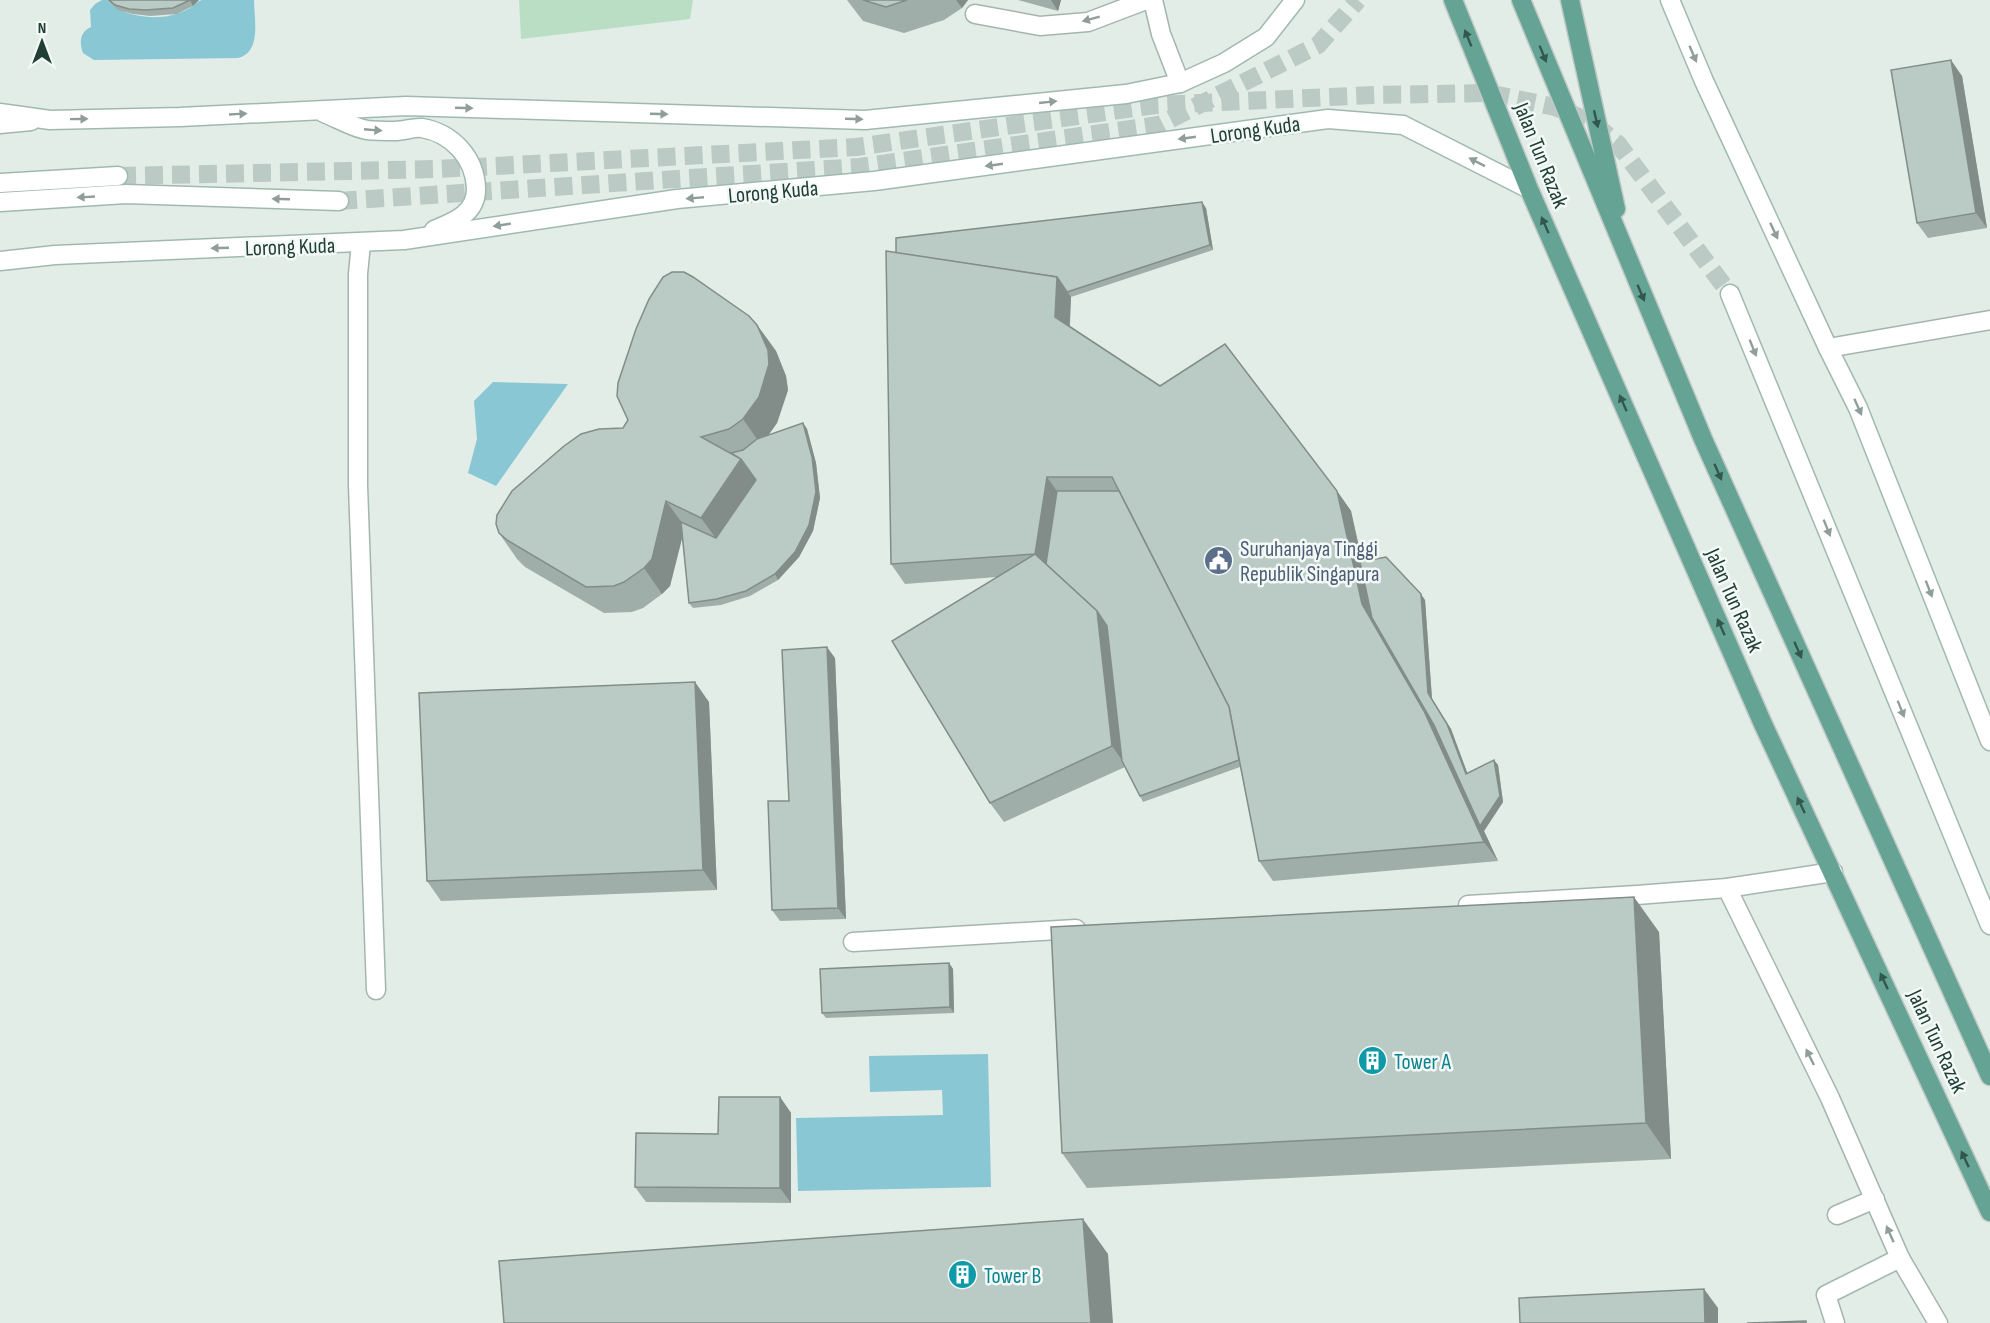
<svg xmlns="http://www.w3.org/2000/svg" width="1990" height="1323" font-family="'Sofia Sans Condensed',sans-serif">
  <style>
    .green { fill: #badec4 }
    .water { fill: #88c7d3 }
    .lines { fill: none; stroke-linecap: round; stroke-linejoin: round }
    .secondary-tunnel { stroke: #bbcac5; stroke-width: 18; stroke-dasharray: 18 9; stroke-linecap: butt }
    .lane-casing { stroke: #a4b5af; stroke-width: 21 }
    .street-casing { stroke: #a4b5af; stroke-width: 21 }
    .secondary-casing { stroke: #a0b9b0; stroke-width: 21 }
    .primary-casing { stroke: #c1c9c7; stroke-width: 21 }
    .lane { stroke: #fff; stroke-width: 18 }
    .street { stroke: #fff; stroke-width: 18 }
    .secondary { stroke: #fff; stroke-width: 18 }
    .primary { stroke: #65a494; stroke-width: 18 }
    .wall { fill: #a0aea9 }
    .shaded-wall { fill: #828d89 }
    .building { fill: #bacac4; stroke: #828d89; stroke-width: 1.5 }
    .oneway { fill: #909e9b }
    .oneway2 { fill: #32584e }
    .labels { text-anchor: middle; stroke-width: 5; stroke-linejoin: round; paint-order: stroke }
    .street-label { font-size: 22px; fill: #213e37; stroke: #f3f9f6 }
    .service-label { font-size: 22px; fill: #4e5e75; stroke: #f3f9f6; text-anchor: start }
    .culture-label { font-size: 22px; fill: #0d838f; stroke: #f3f9f6; text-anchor: start }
  </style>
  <rect width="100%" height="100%" fill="#e2ede8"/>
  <!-- green -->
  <path class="green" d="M519,0h174l-3,19 -169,20z"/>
  <!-- water -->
  <g class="water">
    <path d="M102,0h5c17,19 57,22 79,10 6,-2 11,-9 16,-10 14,0 37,0 52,0 0,19 8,52 -16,58l-144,2 -11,-7c-4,-11 -3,-21 8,-26l-1,-17 5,-6z"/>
    <path d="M493,382l75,2 -72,102 -28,-13 9,-34 -3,-38z"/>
    <path d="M988,1054l3,133 -193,4 -2,-73 147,-3 -1,-25 -72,2 -1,-36z"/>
  </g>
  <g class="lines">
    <!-- secondary-tunnel -->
    <g class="secondary-tunnel">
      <path d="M118,176l320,-7 418,-22 300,-42 219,-10 113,-2 67,14 38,16 25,21 112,150"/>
      <path d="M339,201l520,-34 300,-42 159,-80 40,-45"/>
    </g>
    <defs>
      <g id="lane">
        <path d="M1153,0l8,34 19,49"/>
        <path d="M975,14l65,12 48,-4 58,-22"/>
        <path d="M0,124l31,-3"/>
        <path d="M361,243l-3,31v211l18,505"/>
        <path d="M1727,888l103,210 70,160 38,65"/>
        <path d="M1468,905l169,-10 90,-7 106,-16"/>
        <path d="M853,942l223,-13"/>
        <path d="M1837,1215l38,-16"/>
        <path d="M1835,1323l-9,-28 74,-37"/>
      </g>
      <path id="street" d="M1828,348l162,-28"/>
      <g id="secondary">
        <path d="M1670,0l34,81 124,267 30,60 132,333"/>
        <path d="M0,113l50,7 130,-3 226,-11 459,14 261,-26 54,-11 44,-20 42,-26 29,-37"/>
        <path d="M324,113c13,5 29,15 43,17 9,1 19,1 28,1 9,0 19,-4 27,-3 30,5 53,30 54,60 1,25 -22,34 -42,42"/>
        <path d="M0,183l118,-7"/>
        <path d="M0,202l126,-8 213,7"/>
        <path d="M0,261l55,-6 349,-15 273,-41 197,-18 454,-62 75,6 126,64"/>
        <path d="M1730,294l260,631"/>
      </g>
      <g id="primary">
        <path d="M1453,0l76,189 234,535 227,488"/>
        <path d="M1521,0l182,439 287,637"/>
        <path d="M1570,0l46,209"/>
      </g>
    </defs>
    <!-- lane casing -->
    <use href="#lane" class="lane-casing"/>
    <!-- street casing -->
    <use href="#street" class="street-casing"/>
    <!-- secondary casing -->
    <use href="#secondary" class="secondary-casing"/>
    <!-- primary casing -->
    <use href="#primary" class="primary-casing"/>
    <!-- lane -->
    <use href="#lane" class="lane"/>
    <!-- street -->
    <use href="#street" class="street"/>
    <!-- secondary -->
    <use href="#secondary" class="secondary"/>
    <!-- primary -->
    <use href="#primary" class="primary"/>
  </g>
  <!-- wall -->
  <g class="wall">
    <path d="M107,0h92l-6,6 -16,8 -27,2 -17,-2 -15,-4z"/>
    <path d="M847,0h121l-6,8 -18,12 -40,13 -41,-12z"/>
    <path d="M1018,0h43l-3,11z"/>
    <path d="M1962,76l25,152 -59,10 -11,-15z"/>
    <path d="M1206,208l7,42 -142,47 -1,29 90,60 177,105 14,20 11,51 63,38 7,99 19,30 16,44 27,-13 4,5 5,37 -19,29 14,30 -225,20 -14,-20 -19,-94 -97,35 -3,-6 -15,-29 -121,55 -14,-19 7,-226 -92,7 -14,-20 5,-311z"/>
    <path d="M757,325l19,26 10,25 2,14 -11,33 -9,13 35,-13 4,6 9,34 4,35 -7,33 -14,26 -21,23 -28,16 -29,9 -28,3 -4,-5 -7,-66 -12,49 -8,8 -19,14 -11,4 -28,1 -79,-46 -8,-8 -18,-26 124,-105z"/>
    <path d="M835,658l11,261 -66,2 -8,-11z"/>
    <path d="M709,702l8,188 -276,11 -14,-20z"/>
    <path d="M1659,932l12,227 -584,29 -25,-35z"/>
    <path d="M949,963l4,6 1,44 -128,5 -4,-5z"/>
    <path d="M780,1097l11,16v90l-145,-1 -11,-15z"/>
  </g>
  <!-- shaded-wall -->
  <g class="shaded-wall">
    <path d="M190,0h9l-6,6z"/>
    <path d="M956,0h12l-6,8z"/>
    <path d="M1051,0h10l-3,11z"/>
    <path d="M1951,60l11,16 25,152 -11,-15z"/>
    <path d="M1202,202l4,6 7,42 -3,-5z"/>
    <path d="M1057,277l14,20 -2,39 -14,-19z"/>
    <path d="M757,325l19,26 10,25 2,14 -11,33 -16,22 -18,-26z"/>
    <path d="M803,423l4,6 9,34 4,35 -7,33 -14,26 -21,23 -3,-6z"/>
    <path d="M741,459l19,27 -40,58 -19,-26z"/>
    <path d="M1047,477l14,20 -12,75 -14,-18z"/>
    <path d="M1337,491l14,20 25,112 62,108 43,94 13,-65 4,5 5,37 -19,29 14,30 -14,-19 -122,-238z"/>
    <path d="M666,501l19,26 -15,59 -8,8 -18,-26z"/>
    <path d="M1421,594l4,6 7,99 19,30 19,51 -4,-6 -38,-81z"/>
    <path d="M1097,611l14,20 15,135 -14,-20z"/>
    <path d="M827,647l8,11 11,261 -8,-11z"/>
    <path d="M695,682l14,20 8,188 -14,-20z"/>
    <path d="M1634,897l25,35 12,227 -25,-36z"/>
    <path d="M949,963l4,6 1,44 -4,-6z"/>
    <path d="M780,1097l11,16v90l-11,-15z"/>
    <path d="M1083,1219l25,35 5,69h-22z"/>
    <path d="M1704,1289l14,19v15h-13z"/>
  </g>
  <!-- building -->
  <g class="building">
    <path d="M109,0h81l-17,8 -27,2 -17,-1 -14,-4z"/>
    <path d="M863,0h44l-21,7z"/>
    <path d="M1951,60l25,153 -59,10 -26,-153z"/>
    <path d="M1202,202l8,43 -143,47 -10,-15 -161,-24v-15z"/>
    <path d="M886,251l171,26 -2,40 105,69 65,-42 112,147 25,113 62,107 60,131 -225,19 -30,-154 -117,-230h-65l-12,77 -144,10z"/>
    <path d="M672,272h12l9,5 56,39 8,9 11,25 1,14 -10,33 -16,22 -14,10 -28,8 40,22 -40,59 -35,-17 -14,58 -8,9 -20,14 -10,4 -28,1 -79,-47 -8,-7 -3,-9 1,-9 15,-24 52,-45 17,-12 18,-5 24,-1 5,-8 -11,-24 1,-13 18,-54 13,-30 14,-22z"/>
    <path d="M803,423l9,34 4,35 -7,33 -14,27 -20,22 -29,17 -29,8 -28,4 -8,-81 35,16 40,-58 -15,-21 -10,-6 12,-3 14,-11z"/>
    <path d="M1057,491h62l110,216 10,53 -99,36 -18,-35 -15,-135 -10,-15 -51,-47z"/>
    <path d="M1035,554l62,57 15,135 -122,57 -98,-162z"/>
    <path d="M1386,557l35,37 7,99 19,31 19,50 28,-14 6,36 -20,30 -46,-101 -62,-107 -12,-56z"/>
    <path d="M827,647l11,261 -66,2 -4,-109h21l-7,-151z"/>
    <path d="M695,682l8,188 -276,11 -8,-188z"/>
    <path d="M1634,897l12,226 -584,30 -11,-226z"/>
    <path d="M949,963l1,44 -128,6 -2,-44z"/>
    <path d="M719,1097h61v91l-145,-1 1,-54 82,1z"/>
    <path d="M1083,1219l8,104h-587l-5,-62z"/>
    <path d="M1704,1289l1,34h-185l-1,-25z"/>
    <path d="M1806,1321v2h-59z"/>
  </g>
  <!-- one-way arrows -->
  <defs><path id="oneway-solid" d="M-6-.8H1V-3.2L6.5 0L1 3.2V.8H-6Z" transform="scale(1.5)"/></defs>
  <g class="oneway">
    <use href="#oneway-solid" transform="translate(1091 19) rotate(165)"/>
    <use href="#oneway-solid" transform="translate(1693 54) rotate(67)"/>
    <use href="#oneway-solid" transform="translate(1048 102) rotate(-6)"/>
    <use href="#oneway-solid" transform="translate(464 108) rotate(2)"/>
    <use href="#oneway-solid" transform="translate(238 114) rotate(-3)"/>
    <use href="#oneway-solid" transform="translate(659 114) rotate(2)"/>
    <use href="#oneway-solid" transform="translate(79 119) rotate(-1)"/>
    <use href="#oneway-solid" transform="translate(854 119) rotate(2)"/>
    <use href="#oneway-solid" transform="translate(373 130) rotate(5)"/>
    <use href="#oneway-solid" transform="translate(1187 138) rotate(172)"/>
    <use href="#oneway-solid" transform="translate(1477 162) rotate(-153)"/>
    <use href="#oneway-solid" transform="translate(994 165) rotate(172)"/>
    <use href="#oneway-solid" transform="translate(86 197) rotate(177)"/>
    <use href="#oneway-solid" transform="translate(695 198) rotate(175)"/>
    <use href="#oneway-solid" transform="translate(281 199) rotate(-178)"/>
    <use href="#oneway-solid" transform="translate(502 225) rotate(171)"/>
    <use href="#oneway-solid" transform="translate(1774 231) rotate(65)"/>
    <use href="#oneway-solid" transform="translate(220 248) rotate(178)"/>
    <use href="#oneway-solid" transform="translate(1753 348) rotate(68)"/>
    <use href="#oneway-solid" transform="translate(1858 407) rotate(66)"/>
    <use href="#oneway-solid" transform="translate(1827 528) rotate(68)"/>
    <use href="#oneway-solid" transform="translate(1929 589) rotate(69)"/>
    <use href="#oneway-solid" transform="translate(1901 709) rotate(68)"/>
    <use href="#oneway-solid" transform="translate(1810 1057) rotate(-116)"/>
    <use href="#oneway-solid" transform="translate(1890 1234) rotate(-114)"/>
  </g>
  <g class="oneway2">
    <use href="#oneway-solid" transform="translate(1468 38) rotate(-112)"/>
    <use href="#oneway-solid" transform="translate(1543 54) rotate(68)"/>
    <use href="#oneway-solid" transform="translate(1596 119) rotate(77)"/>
    <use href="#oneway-solid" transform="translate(1545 225) rotate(-114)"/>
    <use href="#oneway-solid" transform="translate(1641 293) rotate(67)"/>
    <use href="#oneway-solid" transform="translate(1623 403) rotate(-114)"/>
    <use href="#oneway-solid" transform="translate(1718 472) rotate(66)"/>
    <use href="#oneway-solid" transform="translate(1721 627) rotate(-114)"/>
    <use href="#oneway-solid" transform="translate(1798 650) rotate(66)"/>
    <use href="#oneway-solid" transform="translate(1801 805) rotate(-115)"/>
    <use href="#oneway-solid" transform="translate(1884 981) rotate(-115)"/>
    <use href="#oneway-solid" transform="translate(1965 1159) rotate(-115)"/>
  </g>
  <!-- icons -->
  <defs>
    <symbol id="civic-disc" viewBox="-11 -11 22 22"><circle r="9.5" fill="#5c6f8a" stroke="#f3f9f6"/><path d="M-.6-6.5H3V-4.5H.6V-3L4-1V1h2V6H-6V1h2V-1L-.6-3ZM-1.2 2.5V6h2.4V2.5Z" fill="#fff"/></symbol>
    <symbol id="building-disc" viewBox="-11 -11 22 22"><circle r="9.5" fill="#0f9aa8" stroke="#f3f9f6"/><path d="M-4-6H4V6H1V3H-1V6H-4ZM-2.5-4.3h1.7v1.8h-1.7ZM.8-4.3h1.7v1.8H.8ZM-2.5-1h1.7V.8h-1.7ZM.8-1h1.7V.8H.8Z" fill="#fff"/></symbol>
  </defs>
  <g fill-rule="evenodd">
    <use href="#civic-disc" x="1202" y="544" width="33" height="33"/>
    <use href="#building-disc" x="1356" y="1044" width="33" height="33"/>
    <use href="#building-disc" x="946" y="1258" width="33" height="33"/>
  </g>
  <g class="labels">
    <!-- street labels -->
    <g class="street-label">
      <text transform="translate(1255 129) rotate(-8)" y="8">Lorong Kuda</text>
      <text transform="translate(1542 155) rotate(68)" y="8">Jalan Tun Razak</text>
      <text transform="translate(773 191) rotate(-5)" y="8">Lorong Kuda</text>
      <text transform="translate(290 246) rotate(-2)" y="8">Lorong Kuda</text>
      <text transform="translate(1735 600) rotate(66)" y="8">Jalan Tun Razak</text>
      <text transform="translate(1938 1041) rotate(65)" y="8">Jalan Tun Razak</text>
    </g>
    <!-- service labels -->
    <g class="service-label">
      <text x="1240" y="556">Suruhanjaya Tinggi<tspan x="1240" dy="25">Republik Singapura</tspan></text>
    </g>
    <!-- culture labels -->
    <g class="culture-label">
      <text x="1394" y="1069">Tower A</text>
      <text x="984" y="1283">Tower B</text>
    </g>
  </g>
  <!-- north arrow -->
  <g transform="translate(42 42)" stroke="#f3f9f6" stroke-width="4.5" paint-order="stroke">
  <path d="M0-4.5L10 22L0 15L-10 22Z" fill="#213e37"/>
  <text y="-9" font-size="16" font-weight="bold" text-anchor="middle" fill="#213e37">N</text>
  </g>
</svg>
